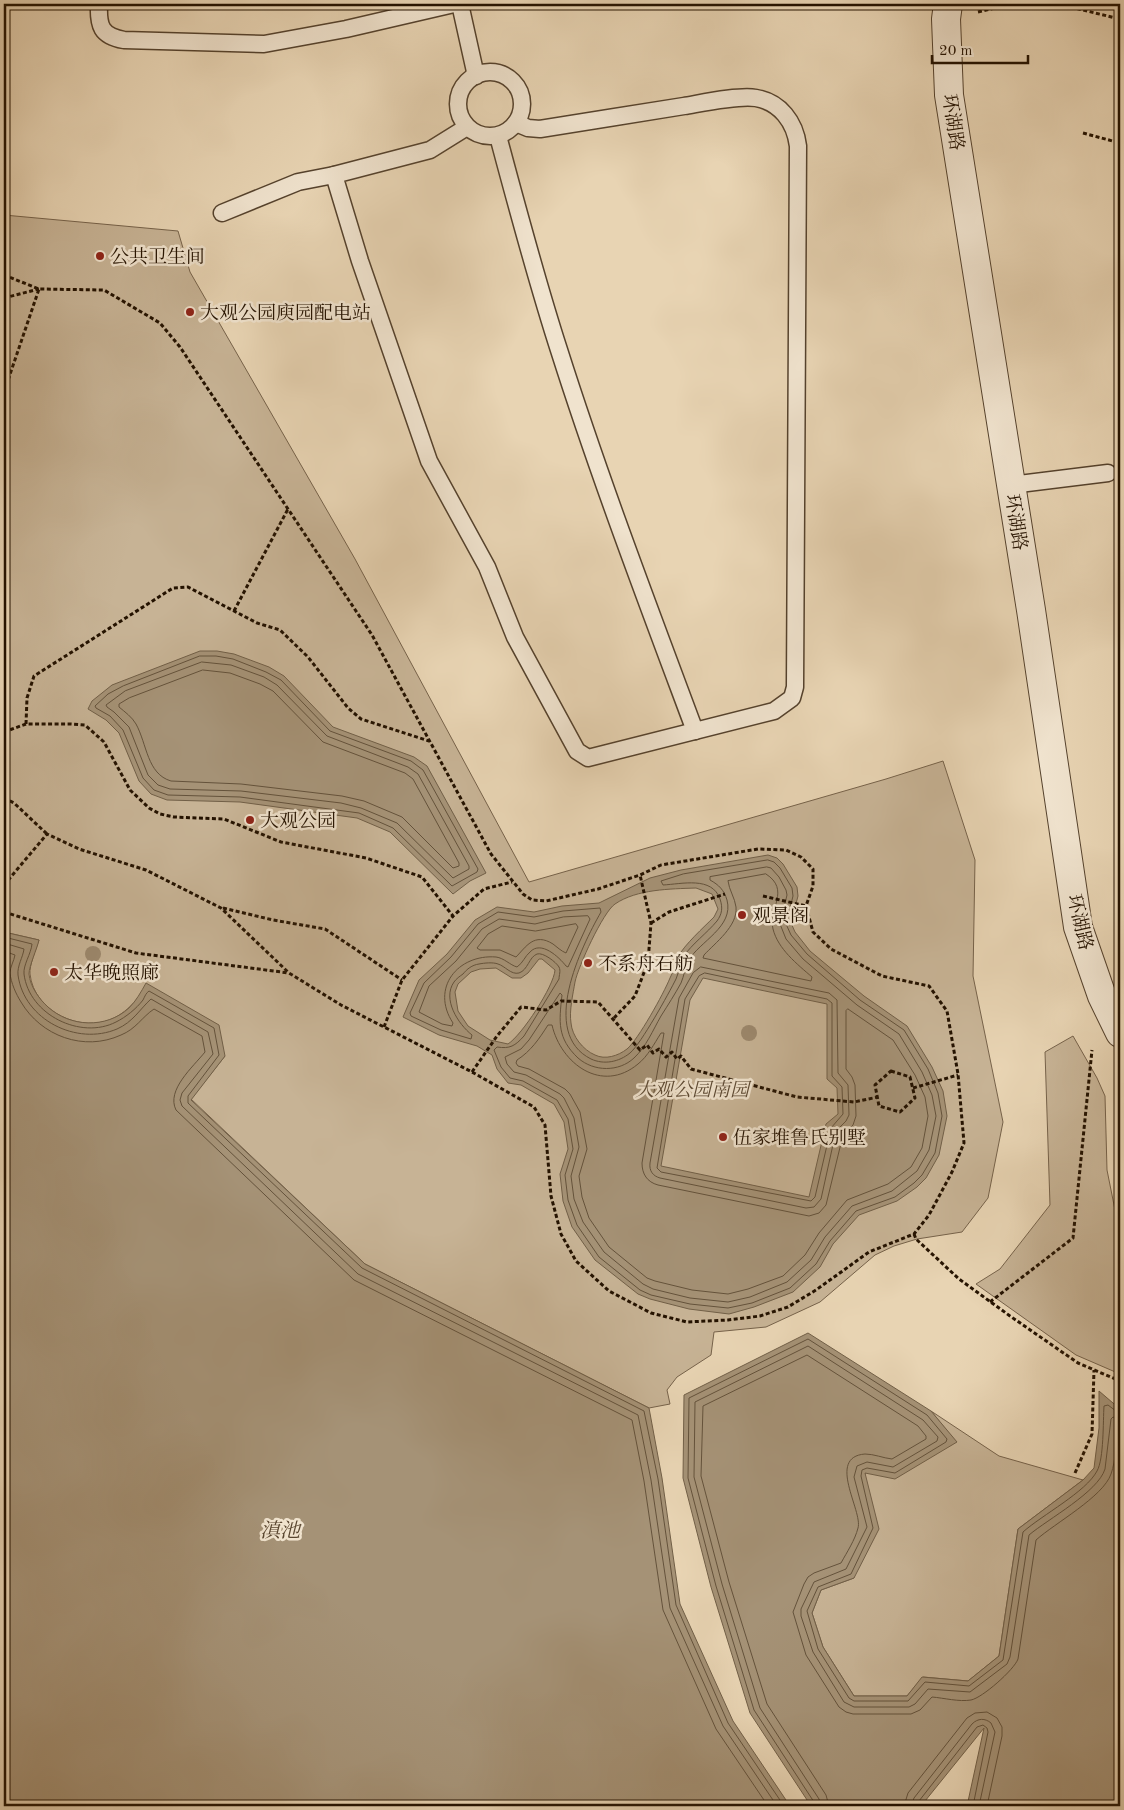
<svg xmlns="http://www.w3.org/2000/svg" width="1124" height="1810" font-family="'Old Standard TT','Noto Serif SC',serif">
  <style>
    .green { fill: #c7b395; stroke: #76624a }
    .water { fill: #a59276; stroke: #715f47; fill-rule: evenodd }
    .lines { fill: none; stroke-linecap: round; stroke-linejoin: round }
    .shore { stroke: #64523b; stroke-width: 1 }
    .lane-casing { stroke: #55422d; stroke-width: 19 }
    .street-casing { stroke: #55422d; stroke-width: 30 }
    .path { stroke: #241200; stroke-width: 3; stroke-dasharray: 4 2.5; stroke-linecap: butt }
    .lane { stroke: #f0e3ce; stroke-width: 16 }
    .street { stroke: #f0e3ce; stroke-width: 28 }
    .tree { fill: #9c886d }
    .poi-dot { fill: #8f2418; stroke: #f0e3ce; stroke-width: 2 }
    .labels { text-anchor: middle; stroke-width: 5; stroke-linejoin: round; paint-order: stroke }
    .street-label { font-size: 19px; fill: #241200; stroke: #f0e3ce }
    .poi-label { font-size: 19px; fill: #241200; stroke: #f0e3ce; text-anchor: start }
    .park-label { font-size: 19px; font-style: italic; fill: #5d4a34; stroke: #f0e3ce }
    .water-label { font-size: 20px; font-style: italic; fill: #58452f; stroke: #f0e3ce }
  </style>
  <rect width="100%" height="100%" fill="#e8d4b3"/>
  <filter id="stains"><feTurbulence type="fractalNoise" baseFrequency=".004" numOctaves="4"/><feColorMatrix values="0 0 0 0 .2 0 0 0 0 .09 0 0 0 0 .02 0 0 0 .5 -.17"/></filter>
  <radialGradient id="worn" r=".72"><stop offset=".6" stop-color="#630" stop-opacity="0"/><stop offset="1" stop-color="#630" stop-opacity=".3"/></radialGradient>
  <!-- green -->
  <g class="green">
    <path d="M4,215l174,16 12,41 165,287 174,323 357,-103 57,-18 32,99 -2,116 30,146 -15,76 -26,34 -45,7 -23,7 -19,9 -55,47 -54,25 -52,5 -3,23 -34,22 -10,13 3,14 -21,4 -284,-144 -174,-165 34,-43 -87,-58c-7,8 -14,15 -24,20 -32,16 -80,-6 -84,-44 -1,-8 6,-25 9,-34l-35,-8z"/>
    <path d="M1073,1036l24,42 8,18 2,74 13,65v139l-44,-19 -100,-71 24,-15 50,-64 -5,-153z"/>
    <path d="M931,1411l68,45 84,24 -65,49 -19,127 -31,25 -45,-4 -16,19h-53l-31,-49 -11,-34 9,-23 33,-12 11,-105 91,-31z"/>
  </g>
  <!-- water -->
  <g class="water">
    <path d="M200,651h17l17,3 35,13 15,9 49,51 81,30 13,9 59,107 -16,8 -17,13 -63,-62 -33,-14 -117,-16 -73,-2 -16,-6 -12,-13 -20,-48 -13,-13 -18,-11 4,-8 20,-16z"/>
    <path d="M768,855l9,3 6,6 14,23 1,9 -7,27 4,9 15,19 54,45 43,30 25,41 11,24 4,25 -8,39 -13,23 -9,9 -20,14 -38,14 -26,29 -13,23 -27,25 -39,15 -25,7 -40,-5 -39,-10 -12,-5 -43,-34 -23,-33 -9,-26 -3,-27 8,-25 -4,-27 -10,-18 -33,-19 -13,-2 -11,-14 -5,-14 -15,-9 -38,-11 -36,-18 16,-37 28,-26 28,-34 22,-13 37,5 28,-6 37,-3 51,-25 31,-8zM696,888l16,6 6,15 -4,8c-10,10 -30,28 -36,40 -3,6 -4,14 -8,21 -6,15 -32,62 -43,71 -9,7 -22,11 -32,6 -12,-5 -23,-19 -24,-32 -2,-12 2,-29 4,-41 3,-15 28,-70 40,-78 22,-15 55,-15 81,-16zM539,959h3l13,11c-1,16 -33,65 -47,74l-18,-4 -22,-14 -10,-15 -3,-19 3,-8 13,-12 9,-3 16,-1 16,10h9l7,-5zM703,978l124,26v75l10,9 1,26 -12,10 -17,73 -148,-31 29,-166z"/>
    <path d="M4,932l35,8c-2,9 -10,26 -10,34 1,12 10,25 19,33 22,20 58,22 81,1 7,-7 12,-16 17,-25l73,42 6,31 -34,44 174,164 284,144 13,70 18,126 53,117 57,85h-786z"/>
    <path d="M808,1333l123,78 26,31 -62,37 -30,-6 14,56 -25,49 -33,12 -9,23 11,34 31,49h53l15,-19 46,4 31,-25 19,-127 65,-49 11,-12 5,-40v-37l21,18v397h-153l17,-78 -63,78h-110l-61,-93 -39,-126 -28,-109 1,-83z"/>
  </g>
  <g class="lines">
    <!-- shore -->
    <g class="shore">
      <path d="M200,656h16l17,3 33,13 15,8 49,51 81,30 12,9 55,99 -1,3 -25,14 -59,-58 -34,-15 -119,-16 -72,-2 -14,-5 -11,-12 -20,-48 -13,-14 -14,-8 -1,-2 13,-12 15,-8z"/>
      <path d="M202,662l29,3 33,12 13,8 50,51 81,31 10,7 51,92v3l-16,9 -56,-55 -36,-15 -20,-5 -100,-12 -71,-2 -12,-4 -10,-10 -19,-48 -15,-15 -7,-5 -1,-2 19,-14z"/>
      <path d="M203,670l27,3 30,11 13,7 50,51 82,31 8,6 46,84v3l-6,2 -51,-51 -38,-16 -22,-5 -101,-12 -70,-3c-24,-7 -24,-37 -35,-57 -4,-7 -11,-12 -17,-17v-3l10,-6z"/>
      <path d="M768,860l6,2 6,6 12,20 1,8 -7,28 5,11 16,19 53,46 44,30 24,39 10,24 4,23 -7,37 -13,22 -8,8 -19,14 -39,14 -26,30 -14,23 -26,24 -38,15 -24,5 -38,-4 -39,-9 -11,-5 -41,-33 -22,-32 -9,-25 -3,-25 8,-26 -5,-30 -11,-19 -34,-19 -13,-3 -9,-11 -7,-17 3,-3c13,2 18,-1 27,-11l35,-57c0,-4 2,-8 0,-12 -3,-5 -16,-15 -22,-13 -8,3 -9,16 -18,19 -8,2 -14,-7 -21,-9 -5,-2 -14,-1 -19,0 -7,1 -12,5 -16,10 -3,2 -7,5 -9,8 -12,17 4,42 18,53l-1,4 -30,-9 -30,-14 -1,-3 14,-30 27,-26 27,-33 20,-12 36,5 29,-6 37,-3 1,4c-20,35 -62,121 -10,147 13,6 28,3 39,-6 11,-9 39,-60 46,-74 3,-7 4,-15 7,-22 9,-13 24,-24 34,-36 5,-7 6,-13 3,-22 -8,-23 -38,-15 -57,-14l-2,-4 22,-7z"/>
      <path d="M767,867l4,1 8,9 7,13 1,5 -7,29 6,15 17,20 54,46 42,29 23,38 10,23 4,21 -7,34 -12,21 -25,20 -40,15 -27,31 -14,23 -24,22 -37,15 -22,5 -38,-4 -37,-9 -10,-5 -39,-32 -21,-30 -9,-23 -3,-23 8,-29 -5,-29 -10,-20 -4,-4 -34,-19 -12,-3 -7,-8 -2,-7 16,-8 8,-9 31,-47 2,2c-3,27 -5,43 16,63 16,14 41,14 56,0 12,-11 19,-28 27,-42 7,-11 14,-22 20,-33 3,-7 4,-15 7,-22 12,-20 46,-34 39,-61 -3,-10 -8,-15 -17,-20v-3z"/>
      <path d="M766,874c25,16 2,35 7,55 5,20 24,35 39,48l-1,4 -108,-23 1,-3c11,-12 34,-29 32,-48 -1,-9 -7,-17 -8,-26z"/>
      <path d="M588,916l2,3 -22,48 -2,-1c-7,-9 -25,-26 -36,-14 -5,4 -7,11 -13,15 -7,-2 -13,-9 -21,-10 -38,-3 -66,31 -43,66l-1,3 -10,-2 -23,-12 10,-26 27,-25 26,-32 17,-10 36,5 28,-7z"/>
      <path d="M576,924l2,3 -12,26c-5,-2 -9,-6 -13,-9 -19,-12 -27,3 -37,13l-16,-7h-20l-3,-2 11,-14 14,-8 33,5z"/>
      <path d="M4,937l28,7c-1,10 -9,21 -8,30 5,41 57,66 92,48 10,-5 20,-13 27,-22 2,-4 3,-7 6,-9l65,37 5,27 -31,41v7l174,165 282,143 14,68 18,126 52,118 56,83"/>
      <path d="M4,943l20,6c-1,8 -7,17 -6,26 6,45 59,71 99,54 16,-7 23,-20 34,-30l57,33 5,22 -31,39 -2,7 2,6 176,168 280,141 13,65 19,128 53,118 54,80"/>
      <path d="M4,951l11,4c-1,6 -5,12 -5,18 1,10 6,21 11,29 20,34 63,50 100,33 15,-6 21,-18 33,-26l48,27 3,16c-12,15 -39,38 -29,58l178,170 278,140 12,61 19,129 53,119 52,77"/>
      <path d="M701,967l128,26 8,7 1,73 10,12 1,30 -3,6 -10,10 -15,68 -7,8 -8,1 -146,-30c-7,-2 -11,-7 -10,-15l29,-165 14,-25z"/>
      <path d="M705,973l122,26 5,4v73l10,11 1,27 -12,14 -16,69 -4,4 -150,-29 -4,-4 28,-169 14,-23z"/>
      <path d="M848,1009l45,31 22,35 10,22 3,19 -6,32 -11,19 -23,17 -41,16 -28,33 -14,22 -22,21 -35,13 -20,5 -36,-4 -37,-9 -8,-3 -38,-31 -20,-29 -7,-21 -3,-21 8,-27 -7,-37 -10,-18 -5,-5 -36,-20 -11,-3 -2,-3 1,-3c14,-9 22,-21 31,-35h4c9,39 50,69 86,39 10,-8 16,-20 23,-31h3l-22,130c0,11 5,19 16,22l151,31 10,-3 7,-8 17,-70 10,-10 3,-9 -1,-31 -3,-8 -6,-8v-58z"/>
      <path d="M815,1806l-1,-4 -60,-92 -38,-124 -28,-108 1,-80 119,-59 119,76 20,24 -1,3 -51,31 -28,-5 -5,2 -1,6 12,52 -22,46 -33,13 -11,24 11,38 31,49 5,3h54l17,-19 44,4 34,-26 20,-128c19,-17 63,-40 74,-61 7,-12 6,-50 7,-65l4,-1 8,6 4,1"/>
      <path d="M821,1806l-2,-7 -59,-91 -38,-124 -28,-107 1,-75 113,-56 115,74 15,17 -1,4 -44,26 -26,-5 -10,4 -3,11 13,50 -21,42 -32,13 -13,27v7l12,36 31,50 10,5h55l6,-3 13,-15 42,3 37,-28 3,-7 19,-122c19,-16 69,-43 76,-66l6,-50 2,-2 7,2"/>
      <path d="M829,1806l-3,-11 -59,-91 -38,-122 -28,-106 2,-70 104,-51 111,71 8,10v3l-34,20c-9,-1 -18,-5 -27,-5 -39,3 -2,57 -7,74 -3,12 -11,24 -17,35l-27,10 -6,4 -4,7 -11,28 13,43 33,52 7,5 7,2h58l9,-4 12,-13c12,1 27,5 39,3 11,-2 43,-30 47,-41l18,-119c19,-17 67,-43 75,-66 5,-14 5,-32 7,-46l2,-2"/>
      <path d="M904,1806l4,-13 59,-75 8,-5 12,-1 10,6 5,9v9l-15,70"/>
      <path d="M911,1806l3,-8 58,-74c6,-6 13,-6 19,-1l4,9 -16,74"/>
      <path d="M918,1806l1,-5 58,-74 6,-2 4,3 1,4 -15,74"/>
    </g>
    <defs>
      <g id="lane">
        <path d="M99,4c-1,22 2,32 25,36l140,4 82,-15 108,-25"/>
        <path d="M460,4l16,72"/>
        <circle cx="490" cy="104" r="32"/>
        <path d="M467,127l-37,23 -96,25 26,86 69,200 58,106 28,70 62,114 11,7 186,-47 18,-13 3,-11 3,-541c-3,-24 -18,-44 -42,-48 -17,-3 -54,5 -72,8 -48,8 -96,15 -144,23l-12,-1 -12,-5"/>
        <path d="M498,136c19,71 38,143 61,214 41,129 89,255 136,381"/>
        <path d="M222,213l76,-31 36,-7"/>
        <path d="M1011,485l97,-12"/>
      </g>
      <path id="street" d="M948,4l-2,15 3,76 82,515 47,317 24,69 18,37"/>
    </defs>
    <!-- lane casing -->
    <use href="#lane" class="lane-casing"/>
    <!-- street casing -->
    <use href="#street" class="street-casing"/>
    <!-- path -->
    <g class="path">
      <path d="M1058,4l62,15"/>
      <path d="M978,12l34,-8"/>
      <path d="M1083,133l37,10"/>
      <path d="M4,275l35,14 65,1 56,33 20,24 192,288 119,219 32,40 9,6 14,1 52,-12 42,-14 21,-10 97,-16 28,1 15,7 12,12v17l-7,20 7,26 18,17 51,27 47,10 18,25 11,63 6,69 -12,29 -23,43 -15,19 -45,18 -53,38 -28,17 -28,9 -32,4 -41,2 -36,-9 -42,-22 -33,-30 -15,-27 -10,-38 -6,-71 -11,-18 -62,-35 -131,-67 -52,-32 -68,-65 -75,-38 -67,-21 -32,-15 -43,51"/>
      <path d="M4,298l35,-9"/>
      <path d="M4,392l35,-103"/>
      <path d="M234,611l54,-102"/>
      <path d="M26,724l1,-26 7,-22 139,-88 15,-1 69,36 23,7 28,27 40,51 13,11 68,22"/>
      <path d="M4,732l22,-8h45l14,1 19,17 26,48 19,18 11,6 14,3 50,2 57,23 85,16 56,19 31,39 31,-27 28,-7"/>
      <path d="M4,798l10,5 33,31"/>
      <path d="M763,896l43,10"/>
      <path d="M223,908l50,12 52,9 77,51"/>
      <path d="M4,912l132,41 153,20"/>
      <path d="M651,923l18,-11 56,-18"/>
      <path d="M614,1018l21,-22 13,-34 3,-39 -11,-48"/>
      <path d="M384,1027l18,-47 51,-64"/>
      <path d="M891,1071l19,6 5,21 -15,14 -21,-6 -4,-21z"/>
      <path d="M472,1072l25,-36 24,-29 25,3 15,-9 37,1 42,48 7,-5 6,8 6,-4 7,8 6,-5 5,7 4,-3 10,13 106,28 57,5 24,-5"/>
      <path d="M913,1088l45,-13"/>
      <path d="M914,1234l2,5 43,40 51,37 68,47 42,18"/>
      <path d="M990,1302l83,-64 19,-188"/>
      <path d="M1075,1473l17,-39 2,-64"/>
    </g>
    <!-- lane -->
    <use href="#lane" class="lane"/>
    <!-- street -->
    <use href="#street" class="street"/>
  </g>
  <!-- trees -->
  <g class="tree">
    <circle cx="93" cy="954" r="8"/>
    <circle cx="749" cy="1033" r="8"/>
  </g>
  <!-- markers -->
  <g class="poi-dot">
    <circle cx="100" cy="256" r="5"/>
    <circle cx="190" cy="312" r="5"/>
    <circle cx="250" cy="820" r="5"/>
    <circle cx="742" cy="915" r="5"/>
    <circle cx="588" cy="963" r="5"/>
    <circle cx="54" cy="972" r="5"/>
    <circle cx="723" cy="1137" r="5"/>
  </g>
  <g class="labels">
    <!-- street labels -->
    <g class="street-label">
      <text transform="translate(954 122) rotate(82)" y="7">环湖路</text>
      <text transform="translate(1017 522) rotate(81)" y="7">环湖路</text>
      <text transform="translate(1081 922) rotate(77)" y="7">环湖路</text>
    </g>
    <!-- poi labels -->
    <g class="poi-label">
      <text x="110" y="263">公共卫生间</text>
      <text x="200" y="319">大观公园庾园配电站</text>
      <text x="260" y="827">大观公园</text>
      <text x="752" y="922">观景阁</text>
      <text x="598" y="970">不系舟石舫</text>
      <text x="64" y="979">太华晚照廊</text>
      <text x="733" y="1144">伍家堆鲁氏别墅</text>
    </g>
    <!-- park labels -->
    <g class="park-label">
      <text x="692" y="1096">大观公园南园</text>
    </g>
    <!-- water labels -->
    <g class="water-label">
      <text x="280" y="1537">滇池</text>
    </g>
  </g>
  <!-- margin -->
  <rect width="1124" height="1810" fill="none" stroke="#e8d4b3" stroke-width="20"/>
  <rect x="5" y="5" width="1114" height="1800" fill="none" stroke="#241200" stroke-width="2.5"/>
  <rect x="10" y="10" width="1104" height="1790" fill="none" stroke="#241200"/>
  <!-- scale -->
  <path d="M932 55v8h96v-8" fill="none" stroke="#241200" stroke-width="2.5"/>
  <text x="939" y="55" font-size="15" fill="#241200" stroke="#f0e3ce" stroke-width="4" paint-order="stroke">20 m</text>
  <rect width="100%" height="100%" filter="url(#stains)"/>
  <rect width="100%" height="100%" fill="url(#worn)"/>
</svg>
